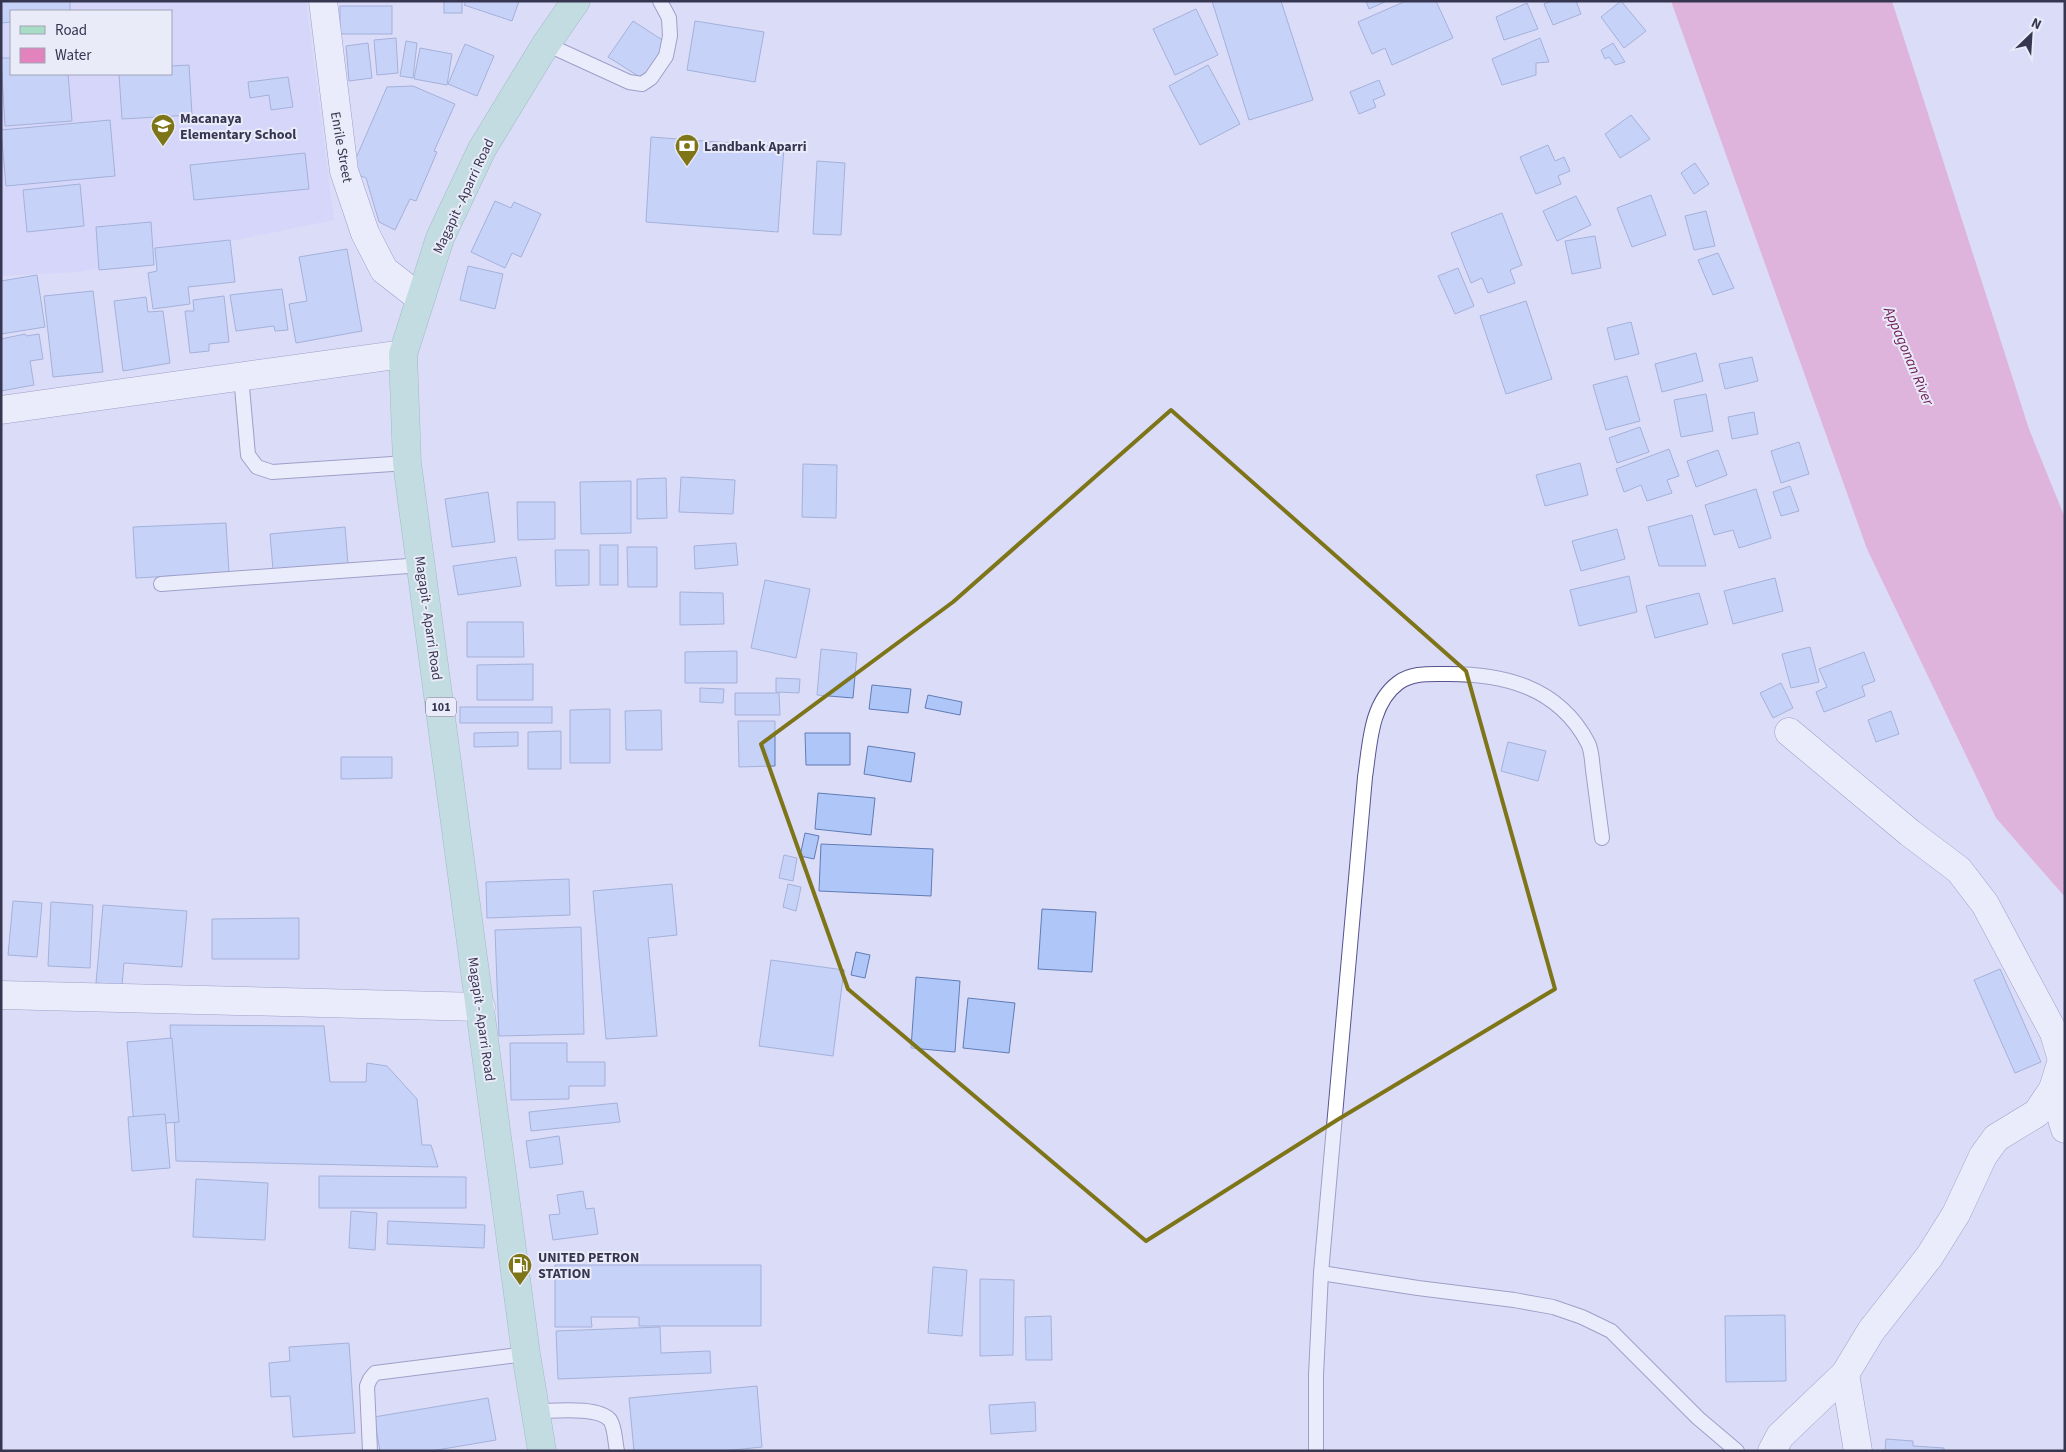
<svg xmlns="http://www.w3.org/2000/svg" width="2066" height="1452" font-family="'Source Sans 3',sans-serif">
  <style>
    .built { fill: #cecffc; fill-rule: evenodd }
    .water { fill: #e383bd }
    .building { fill: #aec6f8; stroke: #617cb5 }
    .lines { fill: none; stroke-linecap: round; stroke-linejoin: round }
    .service-casing { stroke: #56548f; stroke-width: 16 }
    .minor-casing { stroke: #56548f; stroke-width: 29 }
    .tertiary-casing { stroke: #56548f; stroke-width: 29 }
    .primary-casing { stroke: #5a9283; stroke-width: 29 }
    .service { stroke: #fff; stroke-width: 14 }
    .minor { stroke: #fff; stroke-width: 28 }
    .tertiary { stroke: #fff; stroke-width: 28 }
    .primary { stroke: #a7dcc5; stroke-width: 28 }
    .marked { fill: none; stroke: #7e7519; stroke-width: 4; stroke-linejoin: round }
    .labels { text-anchor: middle; stroke-width: 4; stroke-linejoin: round; paint-order: stroke }
    .shield { fill: #eaebf9; stroke: #6d6c83; stroke-width: 1 }
    .shield-label { font-size: 12px; font-weight: bold; fill: #373651 }
    .poi-label { font-size: 14px; font-weight: bold; fill: #373651; stroke: #eaebf9; text-anchor: start }
    .street-label { font-size: 14px; fill: #373651; stroke: #eaebf9 }
    .water-label { font-size: 15px; font-style: italic; fill: #6f1a54; stroke: #eaebf9 }
  </style>
  <rect width="100%" height="100%" fill="#dbdcf8"/>
  <!-- built -->
  <path class="built" d="M1,1h305l28,219 -255,52 -78,4zM11,11h160v63h-160z"/>
  <!-- water -->
  <path class="water" d="M1671,1h221l137,428 36,89v379l-69,-79 -129,-269z"/>
  <!-- building -->
  <g class="building">
    <path d="M1,1h69v10h-59v11l-10,1z"/>
    <rect x="444" y="1" width="18" height="12"/>
    <path d="M466,1h53l-7,20 -48,-16z"/>
    <path d="M1212,1h69l32,99 -64,20z"/>
    <path d="M1366,1h21l-18,8z"/>
    <path d="M1406,1h30l17,37 -61,27 -7,-17 -13,6 -14,-32z"/>
    <path d="M1551,1h25l5,13 -28,11 -9,-21z"/>
    <path d="M1621,1l25,30 -22,17 -23,-31z"/>
    <path d="M1527,3l11,26 -34,11 -8,-23z"/>
    <rect x="340" y="6" width="52" height="28"/>
    <path d="M1196,9l22,46 -43,20 -22,-46z"/>
    <path d="M633,21l34,22 -24,36 -35,-22z"/>
    <path d="M695,21l69,11 -9,50 -68,-12z"/>
    <path d="M396,38l2,35 -21,2 -3,-35z"/>
    <path d="M1540,38l9,24 -13,1v12l-34,10 -10,-26z"/>
    <path d="M406,41l11,2 -4,35 -13,-2z"/>
    <path d="M368,43l4,35 -23,3 -3,-35z"/>
    <path d="M1613,43l12,19 -10,3 -6,-8 -4,2 -4,-9z"/>
    <path d="M465,44l29,12 -17,40 -29,-12z"/>
    <path d="M420,48l32,6 -5,31 -33,-6z"/>
    <path d="M1,58h10v16h57l4,47 -67,5z"/>
    <path d="M189,65l3,50 -70,4 -3,-45h52v-8z"/>
    <path d="M1208,65l32,59 -40,21 -31,-59z"/>
    <path d="M288,77l5,30 -22,3 -2,-15 -19,3 -2,-16z"/>
    <path d="M1379,80l6,15 -12,5 3,7 -17,7 -9,-22z"/>
    <path d="M413,86l42,18 -21,47 3,1 -21,49 -6,-2 -15,31 -16,-8 -13,-44 -16,-6 37,-85z"/>
    <path d="M1631,115l19,24 -30,19 -15,-24z"/>
    <path d="M110,120l5,56 -109,10 -5,-56z"/>
    <path d="M651,137l133,10 -6,85 -132,-10z"/>
    <path d="M1548,145l7,16 9,-4 6,14 -12,5 3,8 -25,10 -16,-37z"/>
    <path d="M305,153l4,36 -115,11 -4,-35z"/>
    <path d="M817,161l28,2 -4,72 -28,-1z"/>
    <path d="M1695,163l14,21 -15,10 -13,-21z"/>
    <path d="M80,184l4,42 -57,6 -4,-42z"/>
    <path d="M1651,195l15,40 -34,12 -15,-39z"/>
    <path d="M1576,196l15,29 -34,16 -14,-30z"/>
    <path d="M495,201l16,7 3,-6 27,12 -20,43 -9,-4 -7,15 -34,-16z"/>
    <path d="M1706,211l9,35 -21,4 -9,-34z"/>
    <path d="M1502,213l20,52 -12,5 5,13 -27,10 -6,-15 -11,5 -20,-50z"/>
    <path d="M151,222l3,43 -55,5 -3,-43z"/>
    <path d="M1595,236l6,32 -29,6 -7,-33z"/>
    <path d="M230,240l5,42 -47,5 2,17 -37,5 -5,-36 9,-2 -2,-23z"/>
    <path d="M347,249l15,82 -66,12 -7,-39 18,-3 -8,-44z"/>
    <path d="M1718,253l16,35 -21,7 -15,-35z"/>
    <path d="M468,266l35,8 -8,35 -35,-9z"/>
    <path d="M1458,268l16,38 -19,8 -17,-38z"/>
    <path d="M37,275l8,52 -44,7v-53z"/>
    <path d="M282,289l6,41 -13,1 -1,-5 -38,5 -6,-36z"/>
    <path d="M93,291l10,81 -50,5 -9,-81z"/>
    <path d="M224,296l5,46 -20,2v7l-19,2 -5,-42h9l-1,-11z"/>
    <path d="M146,297l2,15 15,-1 7,52 -47,8 -9,-70z"/>
    <path d="M1526,301l26,78 -46,15 -26,-78z"/>
    <path d="M1631,322l8,32 -24,6 -8,-32z"/>
    <path d="M25,334l1,2 13,-2 4,25 -13,2 4,24 -33,6v-52z"/>
    <path d="M1696,353l7,28 -41,11 -7,-28z"/>
    <path d="M1752,357l6,24 -33,8 -6,-25z"/>
    <path d="M1627,376l13,45 -34,9 -13,-45z"/>
    <path d="M1706,394l7,37 -32,6 -7,-37z"/>
    <path d="M1754,412l4,22 -26,5 -4,-22z"/>
    <path d="M1640,427l9,25 -32,11 -8,-25z"/>
    <path d="M1799,442l10,32 -28,9 -10,-32z"/>
    <path d="M1669,449l10,27 -12,4 5,13 -25,8 -6,-16 -17,7 -8,-23z"/>
    <path d="M1718,450l9,25 -31,12 -9,-26z"/>
    <path d="M1580,463l8,32 -43,11 -9,-31z"/>
    <path d="M803,464l34,1 -1,53 -34,-1z"/>
    <path d="M681,477l54,3 -2,34 -54,-2z"/>
    <path d="M666,478l1,40 -30,1v-40z"/>
    <path d="M631,481v52l-50,1 -1,-52z"/>
    <path d="M1790,486l9,25 -18,5 -8,-24z"/>
    <path d="M1756,489l15,49 -32,10 -6,-18 -19,5 -9,-30z"/>
    <path d="M488,492l7,50 -43,5 -7,-48z"/>
    <path d="M517,502h38v37l-37,1z"/>
    <path d="M1692,515l14,51h-47l-11,-39z"/>
    <path d="M226,523l3,50 -93,5 -3,-51z"/>
    <path d="M345,527l3,37 -75,6 -3,-36z"/>
    <path d="M1617,529l8,30 -44,12 -9,-30z"/>
    <path d="M736,543l2,22 -43,4 -1,-23z"/>
    <rect x="600" y="545" width="18" height="40"/>
    <path d="M627,547h30v40h-29z"/>
    <path d="M555,550h34v35l-33,1z"/>
    <path d="M516,557l5,29 -63,9 -5,-29z"/>
    <path d="M1629,576l8,36 -58,14 -9,-36z"/>
    <path d="M1775,578l8,33 -50,13 -9,-33z"/>
    <path d="M765,580l45,9 -14,69 -45,-10z"/>
    <path d="M680,592l43,1 1,31 -44,1z"/>
    <path d="M1699,593l9,31 -53,14 -9,-32z"/>
    <path d="M467,622h56l1,35h-57z"/>
    <path d="M1810,647l9,35 -28,6 -9,-34z"/>
    <path d="M821,649l36,4 -4,45 -36,-3z"/>
    <path d="M737,651v32h-52v-31z"/>
    <path d="M1864,652l11,29 -13,5 3,10 -41,16 -8,-20 11,-5 -8,-18z"/>
    <path d="M533,664v36h-56v-35z"/>
    <path d="M776,678l24,1 -1,14 -23,-1z"/>
    <path d="M1781,683l12,25 -20,10 -13,-25z"/>
    <path d="M872,685l39,4 -3,24 -39,-4z"/>
    <path d="M700,688l24,1 -1,14 -23,-1z"/>
    <path d="M735,693h44l1,22h-45z"/>
    <path d="M928,695l34,7 -2,13 -35,-7z"/>
    <rect x="460" y="707" width="92" height="16"/>
    <path d="M610,709v54h-40v-53z"/>
    <path d="M661,710l1,40h-36l-1,-39z"/>
    <path d="M1891,711l8,23 -23,8 -8,-22z"/>
    <path d="M738,721h37v45l-36,1z"/>
    <path d="M561,731v38h-33v-37z"/>
    <path d="M518,732v14l-44,1v-14z"/>
    <path d="M805,733h45v32h-44z"/>
    <path d="M1508,742l38,9 -8,30 -37,-10z"/>
    <path d="M868,746l47,7 -4,29 -47,-8z"/>
    <path d="M341,757h51v21l-51,1z"/>
    <path d="M818,793l57,5 -4,37 -56,-6z"/>
    <path d="M805,833l14,3 -5,23 -14,-3z"/>
    <path d="M821,844l112,5 -2,47 -112,-5z"/>
    <path d="M784,855l13,3 -4,23 -14,-3z"/>
    <path d="M569,879l1,36 -83,3 -1,-36z"/>
    <path d="M672,884l5,51 -29,3 9,98 -51,3 -13,-148z"/>
    <path d="M788,884l13,3 -5,24 -13,-4z"/>
    <path d="M13,901l29,2 -5,54 -29,-2z"/>
    <path d="M51,902l42,3 -3,63 -42,-2z"/>
    <path d="M103,905l84,6 -5,56 -58,-4 -2,22 -26,-2z"/>
    <path d="M1042,909l54,3 -4,60 -54,-3z"/>
    <path d="M299,918v41h-87v-40z"/>
    <path d="M581,927l3,107 -85,2 -4,-106z"/>
    <path d="M856,952l14,3 -5,23 -14,-3z"/>
    <path d="M771,960l73,10 -11,86 -74,-10z"/>
    <path d="M2000,969l41,93 -26,11 -41,-93z"/>
    <path d="M916,977l44,4 -5,71 -44,-4z"/>
    <path d="M968,998l47,5 -6,50 -46,-5z"/>
    <path d="M170,1025l154,1 6,56h36l1,-19 20,3 30,33 5,46h9l7,22 -262,-6z"/>
    <path d="M172,1038l7,84 -45,4 -7,-84z"/>
    <path d="M510,1043h57v19h38v24h-36v13l-58,1z"/>
    <path d="M617,1103l3,19 -89,9 -2,-19z"/>
    <path d="M165,1114l5,54 -38,3 -4,-54z"/>
    <path d="M559,1136l4,28 -33,4 -4,-27z"/>
    <path d="M319,1176l147,1v31h-147z"/>
    <path d="M196,1179l72,4 -3,57 -72,-3z"/>
    <path d="M583,1191l3,18 8,-1 4,26 -45,6 -4,-25 11,-1 -3,-19z"/>
    <path d="M351,1211l26,2 -2,37 -26,-2z"/>
    <path d="M388,1221l97,4 -1,23 -97,-4z"/>
    <path d="M555,1265h206v61h-122v-9h-48l1,10h-37z"/>
    <path d="M933,1267l34,3 -5,66 -34,-3z"/>
    <path d="M980,1279l34,1 -1,75 -33,1z"/>
    <path d="M1785,1315l1,66 -60,1 -1,-66z"/>
    <path d="M1051,1316l1,44h-26l-1,-43z"/>
    <path d="M660,1327l1,26 49,-2 1,22 -153,6 -2,-48z"/>
    <path d="M349,1343l6,90 -62,4 -3,-41 -19,1 -2,-34 21,-2 -1,-14z"/>
    <path d="M757,1386l5,61 -39,4h-89l-5,-53z"/>
    <path d="M488,1398l8,42 -65,11h-51l-6,-34z"/>
    <path d="M1035,1402l1,29 -45,3 -2,-29z"/>
    <path d="M1886,1439l27,2v5l31,2v3h-59z"/>
  </g>
  <g class="lines">
    <defs>
      <g id="service">
        <path d="M546,44l83,38 13,2 9,-6 15,-22 4,-20 -1,-18 -9,-17"/>
        <path d="M241,376l7,79 9,12 15,5 135,-9"/>
        <path d="M161,584l261,-19"/>
        <path d="M1321,1273l97,15 96,12 39,7 29,10 29,14 87,87 39,33"/>
        <path d="M536,1411c18,0 62,-5 74,9 5,7 5,22 7,31"/>
        <path d="M370,1451l-3,-65 3,-7 5,-6 151,-19"/>
        <path d="M1316,1451v-76l5,-102 44,-496c5,-32 5,-73 33,-94 13,-10 30,-9 45,-9 59,-1 115,12 145,69 4,8 4,19 5,27 3,22 6,45 9,68"/>
      </g>
      <g id="minor">
        <path d="M1,410l402,-56"/>
        <path d="M1,995l480,12"/>
        <path d="M2053,1089l12,40"/>
        <path d="M1845,1374l13,77"/>
        <path d="M1772,1451l8,-15 65,-62 26,-43 58,-74 27,-43 27,-58 13,-18 41,-25 16,-24 9,-29 -8,-27 -69,-129 -26,-34 -49,-37 -121,-101"/>
      </g>
      <path id="tertiary" d="M323,1l21,170 21,62 19,37 36,28"/>
      <path id="primary" d="M542,1451l-16,-97 -119,-891 -4,-109 37,-116 42,-89 64,-105 30,-43"/>
    </defs>
    <!-- service casing -->
    <use href="#service" class="service-casing"/>
    <!-- minor casing -->
    <use href="#minor" class="minor-casing"/>
    <!-- tertiary casing -->
    <use href="#tertiary" class="tertiary-casing"/>
    <!-- primary casing -->
    <use href="#primary" class="primary-casing"/>
    <!-- service -->
    <use href="#service" class="service"/>
    <!-- minor -->
    <use href="#minor" class="minor"/>
    <!-- tertiary -->
    <use href="#tertiary" class="tertiary"/>
    <!-- primary -->
    <use href="#primary" class="primary"/>
  </g>
  <!-- marked area -->
  <path d="M0 0H2066V1452H0ZM1171,410l295,261 89,318 -218,131 -191,121 -298,-252 -87,-245 192,-142z" fill="#dbdcf8" fill-opacity=".55" fill-rule="evenodd"/>
  <path class="marked" d="M1171,410l295,261 89,318 -218,131 -191,121 -298,-252 -87,-245 192,-142z"/>
  <!-- icons -->
  <defs>
    <symbol id="school-pin" viewBox="-11 -11 22 30"><path d="M0 17L-7.5 6A9.5 9.5 0 1 1 7.5 6Z" fill="#7e7519" stroke="#eaebf9"/><path d="M0-5L7-2L0 1L-7-2ZM-4 1L0 2.5L4 1V4Q0 6-4 4Z" fill="#fff"/></symbol>
    <symbol id="bank-pin" viewBox="-11 -11 22 30"><path d="M0 17L-7.5 6A9.5 9.5 0 1 1 7.5 6Z" fill="#7e7519" stroke="#eaebf9"/><path d="M-6-4H6V4H-6ZM0-2.3a2.3 2.3 0 1 0 0 4.6a2.3 2.3 0 1 0 0-4.6Z" fill="#fff"/></symbol>
    <symbol id="fuel-pin" viewBox="-11 -11 22 30"><path d="M0 17L-7.5 6A9.5 9.5 0 1 1 7.5 6Z" fill="#7e7519" stroke="#eaebf9"/><path d="M-5.5-6h7V0h2V4h1.3V-2.5L3-4.5l.8-.8L6-3V5H2.5V1h-1V6h-7ZM-4.2-4.7v3.2H.2V-4.7Z" fill="#fff"/></symbol>
  </defs>
  <g fill-rule="evenodd">
    <use href="#school-pin" x="149" y="112" width="28" height="38"/>
    <use href="#bank-pin" x="673" y="132" width="28" height="38"/>
    <use href="#fuel-pin" x="506" y="1251" width="28" height="38"/>
  </g>
  <g class="labels">
    <!-- shield labels -->
    <rect class="shield" x="426" y="697.5" width="30" height="19" rx="4"/>
    <g class="shield-label">
      <text x="441" y="711">101</text>
    </g>
    <!-- poi labels -->
    <g class="poi-label">
      <text x="180" y="123">Macanaya<tspan x="180" dy="16">Elementary School</tspan></text>
      <text x="704" y="151">Landbank Aparri</text>
      <text x="538" y="1262">UNITED PETRON<tspan x="538" dy="16">STATION</tspan></text>
    </g>
    <!-- street labels -->
    <g class="street-label">
      <text transform="translate(342 147) rotate(80)" y="5">Enrile Street</text>
      <text transform="translate(463 196) rotate(-65)" y="5">Magapit - Aparri Road</text>
      <text transform="translate(429 618) rotate(82)" y="5">Magapit - Aparri Road</text>
      <text transform="translate(482 1019) rotate(82)" y="5">Magapit - Aparri Road</text>
    </g>
    <!-- water labels -->
    <g class="water-label">
      <text transform="translate(1909 356) rotate(67)" y="5">Appagonan River</text>
    </g>
  </g>
  <!-- border -->
  <rect width="2066" height="1452" fill="none" stroke="#373651" stroke-width="5"/>
  <!-- legend -->
  <rect x="10" y="10" width="162" height="65" fill="#eaebf9" stroke="#a2a3b6"/>
  <rect x="20" y="26" width="25" height="8" fill="#a7dcc5" stroke="#a2a3b6"/>
  <text x="55" y="35" font-size="15" fill="#373651">Road</text>
  <rect x="20" y="48" width="25" height="15" fill="#e383bd" stroke="#a2a3b6"/>
  <text x="55" y="60" font-size="15" fill="#373651">Water</text>
  <!-- north arrow -->
  <g transform="translate(2031 35) rotate(25)" stroke="#eaebf9" stroke-width="4" paint-order="stroke">
  <path d="M0-4L9 19L0 12L-9 19Z" fill="#373651"/>
  <text y="-8" font-size="14" font-weight="bold" text-anchor="middle" fill="#373651">N</text>
  </g>
</svg>
